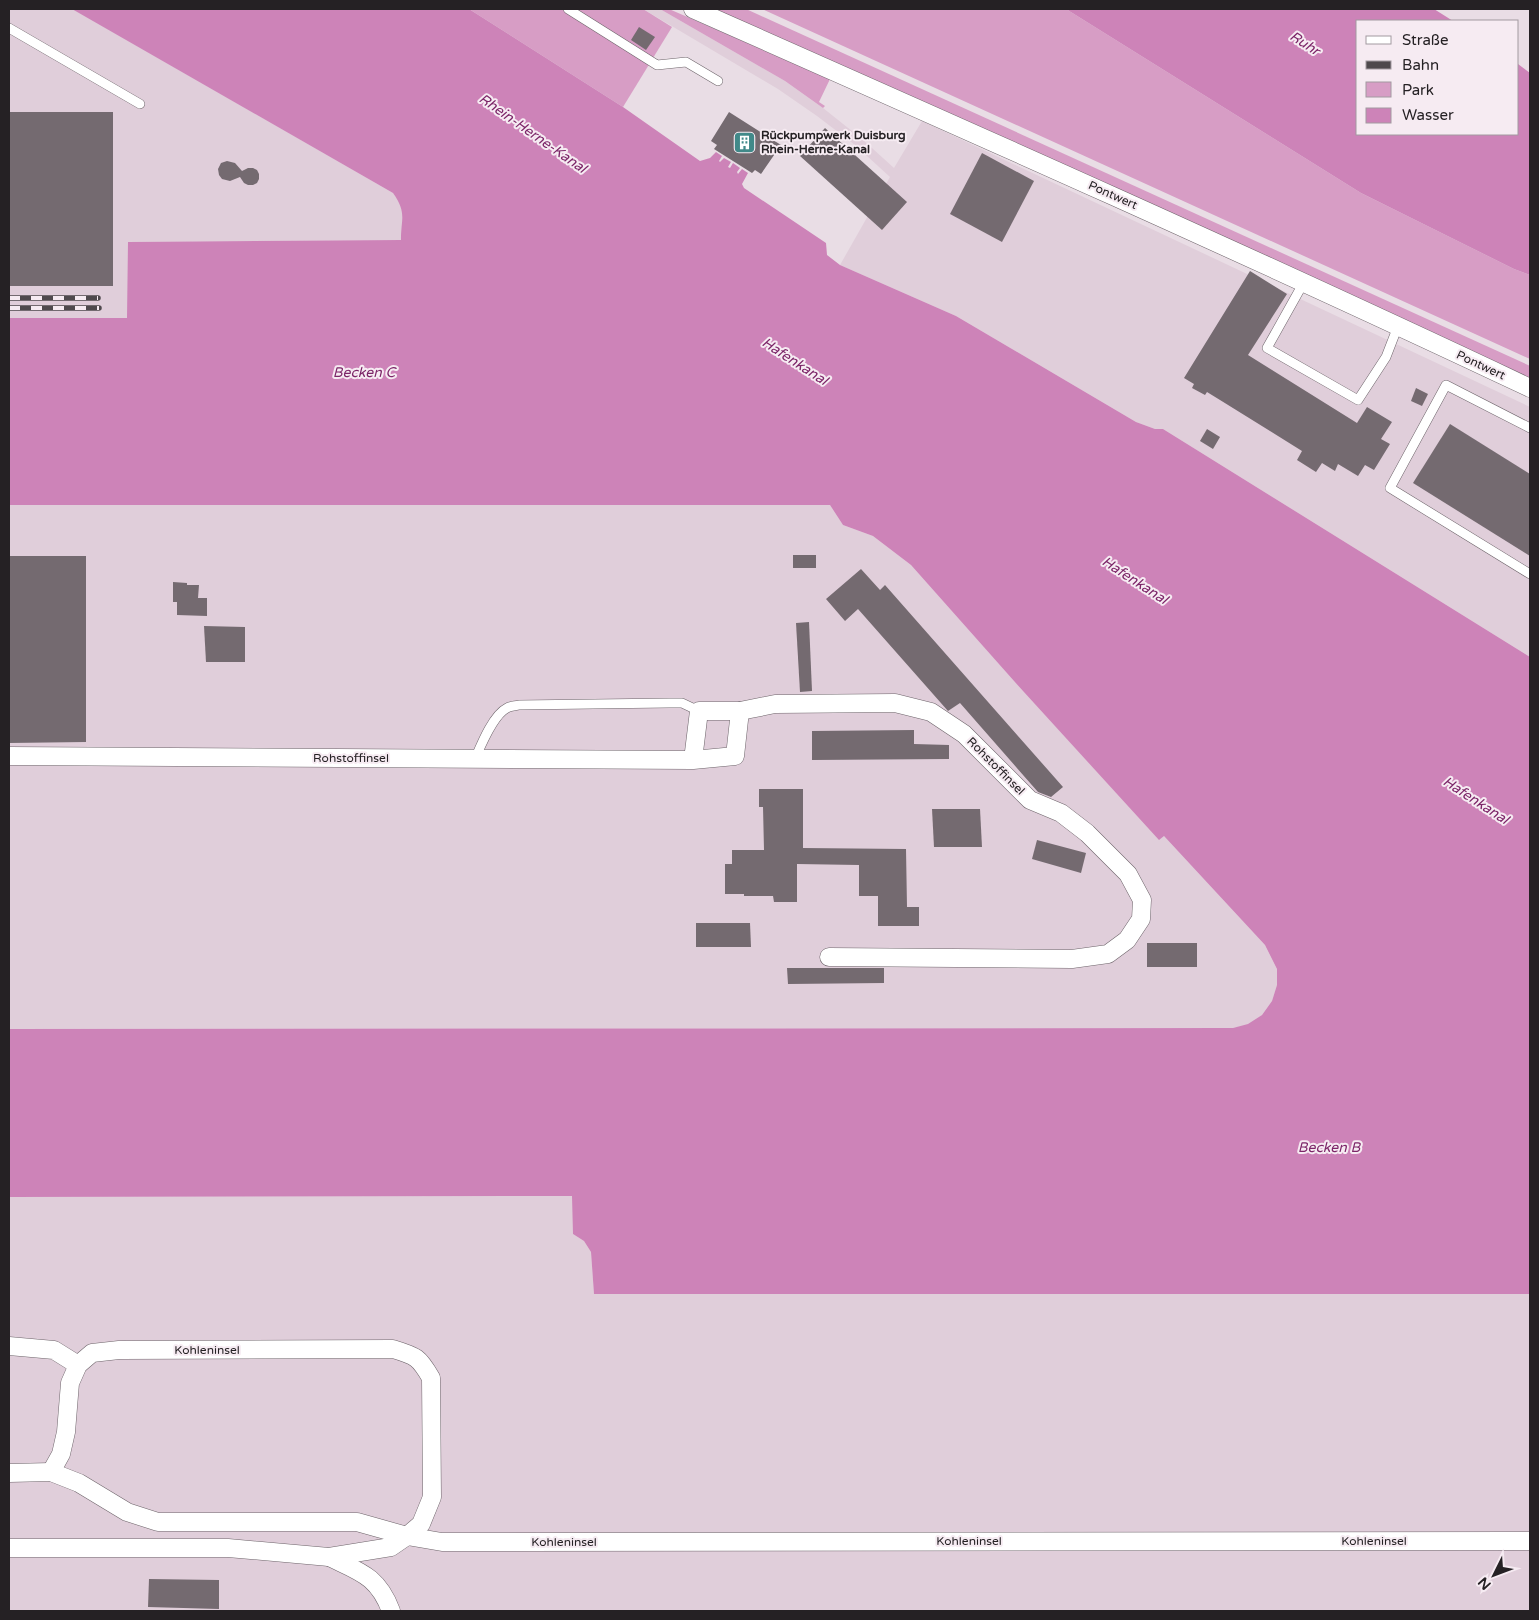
<svg xmlns="http://www.w3.org/2000/svg" width="1539" height="1620" font-family="'Varela Round',sans-serif">
  <style>
    .built { fill: #e0ceda }
    .green { fill: #d79dc5 }
    .water { fill: #cd83b8 }
    .building { fill: #746a70 }
    .lines { fill: none; stroke-linecap: round; stroke-linejoin: round }
    .service-casing { stroke: #6d646a; stroke-width: 10 }
    .minor-casing { stroke: #6d646a; stroke-width: 19 }
    .service { stroke: #fff; stroke-width: 9 }
    .minor { stroke: #fff; stroke-width: 18 }
    .rail-casing { stroke: #4f494d; stroke-width: 5.5 }
    .rail { stroke: #f6ebf2; stroke-width: 4; stroke-dasharray: 11; stroke-linecap: butt }
    .labels { text-anchor: middle; stroke-width: 4; stroke-linejoin: round; paint-order: stroke }
    .poi-label { font-size: 12px; font-weight: bold; fill: #252124; stroke: #f6ebf2; text-anchor: start }
    .street-label { font-size: 12px; fill: #252124; stroke: #f6ebf2 }
    .water-label { font-size: 14px; font-style: italic; fill: #7c2568; stroke: #f6ebf2 }
  </style>
  <rect width="100%" height="100%" fill="#e9dde5"/>
  <!-- built -->
  <g class="built">
    <path d="M9,9h64l320,184 8,11 2,9 -2,27 -273,2v76h-119z"/>
    <path d="M643,9h17l125,72 38,27 39,31 32,29 28,-47 608,286v250l-367,-228h-8l-19,-7 -180,-106 -116,-51 50,-88 -35,-32 -38,-29 -39,-27z"/>
    <path d="M332,504l498,1 13,20 30,11 38,29 112,126 136,148 5,-3 101,109 12,24v16l-5,16 -10,14 -14,10 -15,3 -1224,1v-524z"/>
    <path d="M573,1196v38l11,7 7,11 3,42h936v317h-1521v-414z"/>
  </g>
  <!-- green -->
  <g class="green">
    <path d="M469,9h174l29,18 -49,80z"/>
    <path d="M660,9h9l161,70 -11,23 6,4 -2,2 -38,-27z"/>
    <path d="M710,9h36l782,356 2,1v14z"/>
    <path d="M762,9h304l295,184 153,76 16,6v84z"/>
  </g>
  <!-- water -->
  <g class="water">
    <path d="M72,9h397l154,98 77,54 10,-3 6,-6 6,4 -3,5 1,1 4,-4 7,4 -3,5 2,1 3,-5 7,5 -3,4 1,2 4,-5 6,4 -6,11 2,4 82,55 1,12 13,10 116,51 180,106 19,7h8l367,228v637h-936l-3,-42 -7,-11 -11,-7 -1,-38 -563,1v-168l1224,-1 15,-4 14,-9 10,-14 5,-16v-16l-12,-24 -101,-109 -5,4 -136,-149 -112,-126 -38,-29 -30,-11 -13,-20h-821v-187h118l1,-76 273,-2c0,-22 6,-27 -8,-47z"/>
    <path d="M1066,9h368l19,12h-95v113h160v-70l12,9v202l-16,-6 -153,-76z"/>
  </g>
  <!-- building -->
  <g class="building">
    <path d="M639,27l16,10 -9,13 -15,-10z"/>
    <rect x="9" y="112" width="104" height="174"/>
    <path d="M729,112l52,33 -20,29 -6,-4 -3,3 -38,-24 3,-4 -6,-4z"/>
    <path d="M825,128l82,74 -25,28 -82,-74z"/>
    <path d="M982,153l52,28 -32,61 -52,-28z"/>
    <path d="M227,161l8,2 7,8 6,-3h5l4,2 2,4v5l-2,4 -4,2h-5l-4,-2 -4,-6 -10,4 -8,-2 -3,-4 -1,-6 3,-6z"/>
    <path d="M1250,271l37,23 -39,61 109,68 10,-16 25,15 -11,17 9,5 -16,26 -9,-5 -7,11 -20,-12 -3,7 -13,-8 -6,9 -19,-12 5,-9 -82,-51 -13,-8 -2,3 -13,-7 2,-4 -10,-6z"/>
    <path d="M1416,388l12,6 -6,12 -11,-5z"/>
    <path d="M1450,424l80,50v82l-117,-73z"/>
    <path d="M1207,429l13,8 -7,12 -13,-8z"/>
    <rect x="793" y="555" width="23" height="13"/>
    <path d="M9,556h77v186l-77,1z"/>
    <path d="M861,569l19,21 5,-5 178,202 -12,10 -13,-5 -78,-89 -12,8 -90,-102 -13,12 -19,-22z"/>
    <path d="M173,582l14,1v2h12l-1,13h9v18l-30,-1v-13h-4z"/>
    <path d="M809,622l3,69 -12,1 -4,-69z"/>
    <path d="M204,626l41,1v35h-39z"/>
    <path d="M914,730v14l35,1v14l-137,1v-29z"/>
    <path d="M759,789h44v59l103,1 1,58h12v19h-41v-30h-19v-31l-62,-1v38h-23l-1,-6h-29v-2h-19v-30h7v-14h32l-1,-43h-4z"/>
    <path d="M932,809h48l2,38h-48z"/>
    <path d="M1037,840l49,13 -5,20 -49,-14z"/>
    <path d="M696,923h54l1,24h-55z"/>
    <rect x="1147" y="943" width="50" height="24"/>
    <path d="M787,968h97v15l-96,1z"/>
    <path d="M149,1579l70,1v29l-71,-2z"/>
  </g>
  <g class="lines">
    <defs>
      <g id="service">
        <path d="M568,9l89,56 29,-3 32,19"/>
        <path d="M9,28l131,76"/>
        <path d="M1304,282l-37,66 91,52 28,-43 12,-31"/>
        <path d="M1530,428l-84,-43 -56,103 140,86"/>
        <path d="M475,759c6,-14 18,-44 32,-51 3,-2 8,-2 12,-3l150,-2h13l17,8"/>
      </g>
      <g id="minor">
        <path d="M693,9c280,124 560,248 837,379"/>
        <path d="M740,711l35,-7 120,-1 36,9 33,22 66,66 31,13 26,20 41,41 14,26 -1,19 -14,21 -19,14 -36,5 -243,-2"/>
        <path d="M9,756l684,4 42,-4 5,-45h-41l-6,49"/>
        <path d="M9,1346l45,4 24,15"/>
        <path d="M9,1473l42,-1 28,11 48,29 31,10h199l50,14 35,6 1088,-1"/>
        <path d="M9,1548h219l101,9 62,-10 16,-11 14,-12 11,-27 -1,-119c-12,-21 -15,-22 -38,-29l-274,1 -27,3 -14,12 -8,18 -4,49 -5,22 -10,18"/>
        <path d="M329,1557c31,15 49,19 62,54"/>
      </g>
    </defs>
    <!-- service casing -->
    <use href="#service" class="service-casing"/>
    <!-- minor casing -->
    <use href="#minor" class="minor-casing"/>
    <!-- service -->
    <use href="#service" class="service"/>
    <!-- minor -->
    <use href="#minor" class="minor"/>
    <defs>
      <g id="rail">
        <path d="M9,298h89"/>
        <path d="M9,308h90"/>
      </g>
    </defs>
    <!-- rail casing -->
    <use href="#rail" class="rail-casing"/>
    <!-- rail -->
    <use href="#rail" class="rail"/>
  </g>
  <!-- icons -->
  <defs>
    <symbol id="building-square" viewBox="-11 -11 22 22"><rect x="-9" y="-9" width="18" height="18" rx="4" fill="#418989" stroke="#f6ebf2"/><path d="M-4-6H4V6H1V3H-1V6H-4ZM-2.5-4.3h1.7v1.8h-1.7ZM.8-4.3h1.7v1.8H.8ZM-2.5-1h1.7V.8h-1.7ZM.8-1h1.7V.8H.8Z" fill="#fff"/></symbol>
  </defs>
  <g fill-rule="evenodd">
    <use href="#building-square" x="732" y="130" width="25" height="25"/>
  </g>
  <g class="labels">
    <!-- poi labels -->
    <g class="poi-label">
      <text x="761" y="139">Rückpumpwerk Duisburg<tspan x="761" dy="14">Rhein-Herne-Kanal</tspan></text>
    </g>
    <!-- street labels -->
    <g class="street-label">
      <text transform="translate(1113 195) rotate(24)" y="4">Pontwert</text>
      <text transform="translate(1481 365) rotate(25)" y="4">Pontwert</text>
      <text x="351" y="762">Rohstoffinsel</text>
      <text transform="translate(996 766) rotate(45)" y="4">Rohstoffinsel</text>
      <text x="207" y="1354">Kohleninsel</text>
      <text x="969" y="1545">Kohleninsel</text>
      <text x="1374" y="1545">Kohleninsel</text>
      <text x="564" y="1546">Kohleninsel</text>
    </g>
    <!-- water labels -->
    <g class="water-label">
      <text transform="translate(1305 43) rotate(33)" y="5">Ruhr</text>
      <text transform="translate(533 133) rotate(35)" y="5">Rhein-Herne-Kanal</text>
      <text transform="translate(795 361) rotate(33)" y="5">Hafenkanal</text>
      <text x="364" y="377">Becken C</text>
      <text transform="translate(1135 580) rotate(33)" y="5">Hafenkanal</text>
      <text transform="translate(1476 800) rotate(33)" y="5">Hafenkanal</text>
      <text x="1329" y="1152">Becken B</text>
    </g>
  </g>
  <!-- border -->
  <rect width="1539" height="1620" fill="none" stroke="#252124" stroke-width="20"/>
  <!-- legend -->
  <rect x="1356" y="20" width="162" height="115" fill="#f6ebf2" stroke="#a29aa0"/>
  <rect x="1366" y="36" width="25" height="8" fill="#ffffff" stroke="#a29aa0"/>
  <text x="1402" y="45" font-size="15" fill="#252124">Straße</text>
  <rect x="1366" y="61" width="25" height="8" fill="#4f494d" stroke="#a29aa0"/>
  <text x="1402" y="70" font-size="15" fill="#252124">Bahn</text>
  <rect x="1366" y="82" width="25" height="15" fill="#d79dc5" stroke="#a29aa0"/>
  <text x="1402" y="95" font-size="15" fill="#252124">Park</text>
  <rect x="1366" y="108" width="25" height="15" fill="#cd83b8" stroke="#a29aa0"/>
  <text x="1402" y="120" font-size="15" fill="#252124">Wasser</text>
  <!-- north arrow -->
  <g transform="translate(1494 1575) rotate(228)" stroke="#f6ebf2" stroke-width="4" paint-order="stroke">
  <path d="M0-4L9 19L0 12L-9 19Z" fill="#252124"/>
  <text y="-8" font-size="14" font-weight="bold" text-anchor="middle" fill="#252124">N</text>
  </g>
</svg>
